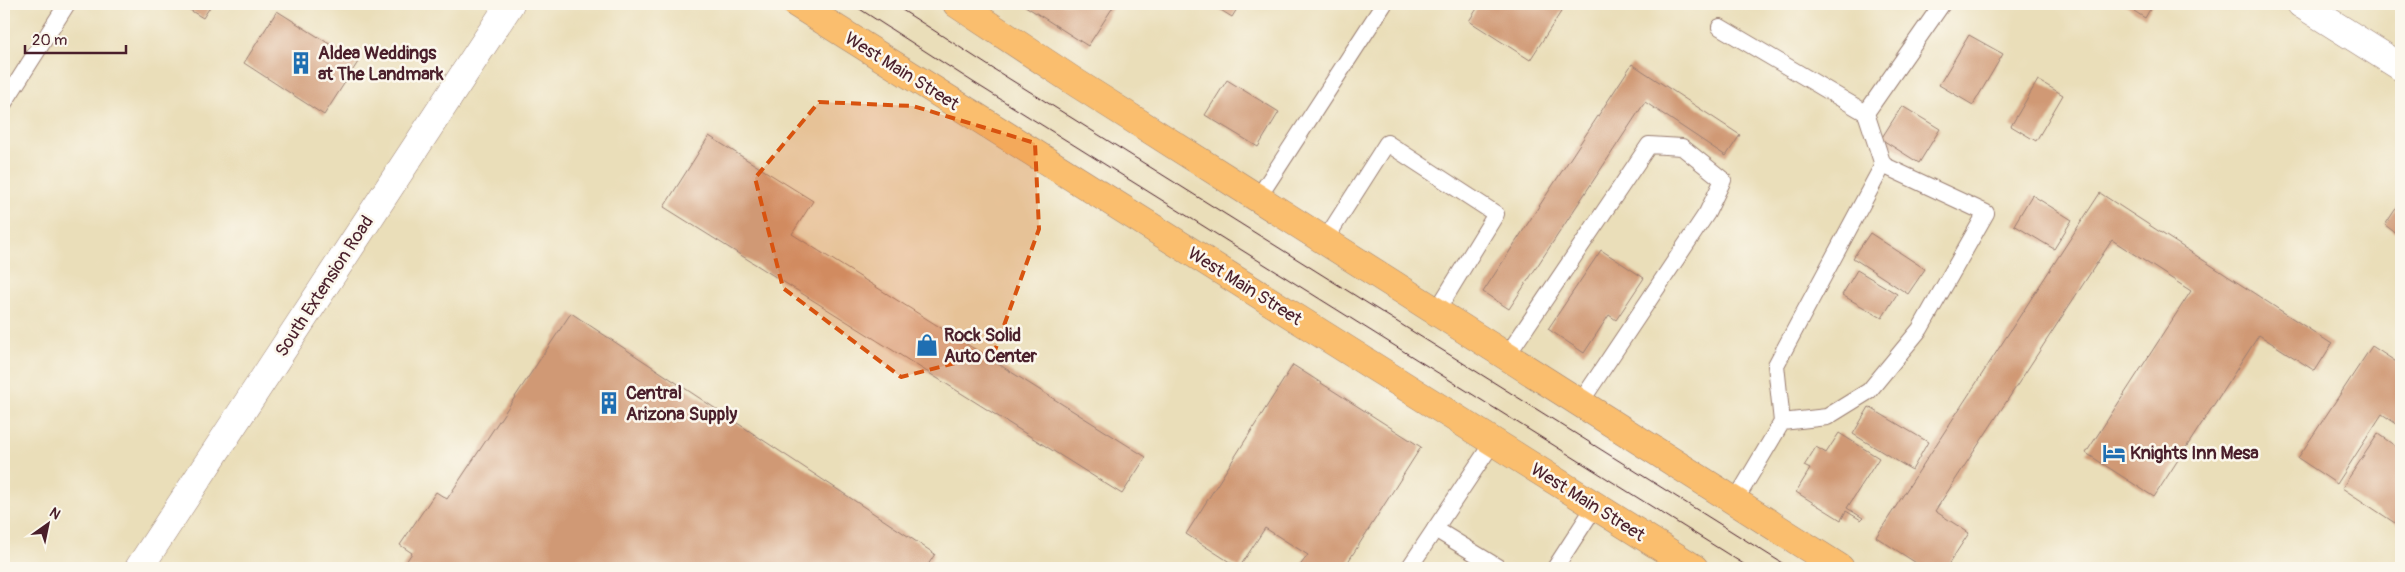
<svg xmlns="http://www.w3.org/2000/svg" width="2405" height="572" font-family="Pangolin,sans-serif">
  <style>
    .building { fill: #d09974 }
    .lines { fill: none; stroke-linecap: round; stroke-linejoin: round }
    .service-casing { stroke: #9a7e72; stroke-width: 18 }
    .minor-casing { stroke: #9a7e72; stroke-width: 29 }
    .tertiary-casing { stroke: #9a7e72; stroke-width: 29 }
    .primary-casing { stroke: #9a7e72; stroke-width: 29 }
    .service { stroke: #fff; stroke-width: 16 }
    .minor { stroke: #fff; stroke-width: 28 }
    .tertiary { stroke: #fff; stroke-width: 28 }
    .primary { stroke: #fabe6e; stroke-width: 28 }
    .tram { stroke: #4a1f2b; stroke-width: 1 }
    .marked { fill: #d8530f; fill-opacity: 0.2; stroke: #d8530f; stroke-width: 4; stroke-dasharray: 10 6; stroke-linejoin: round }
    .labels { text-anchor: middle; stroke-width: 5; stroke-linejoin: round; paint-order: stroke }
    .poi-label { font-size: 18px; font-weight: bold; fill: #4a1f2b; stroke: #fbf7ec; text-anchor: start }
    .street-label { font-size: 18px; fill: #4a1f2b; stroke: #fbf7ec }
  </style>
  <rect width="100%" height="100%" fill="#fbf7ec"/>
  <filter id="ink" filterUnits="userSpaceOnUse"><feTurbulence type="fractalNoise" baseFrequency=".02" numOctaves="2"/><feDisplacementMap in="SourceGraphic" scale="10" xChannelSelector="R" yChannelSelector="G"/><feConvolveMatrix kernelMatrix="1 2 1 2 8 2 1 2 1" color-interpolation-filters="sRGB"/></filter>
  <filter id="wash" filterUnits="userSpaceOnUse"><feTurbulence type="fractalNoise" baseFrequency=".0096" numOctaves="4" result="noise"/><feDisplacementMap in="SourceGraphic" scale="20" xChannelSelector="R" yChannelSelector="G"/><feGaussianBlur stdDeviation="1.12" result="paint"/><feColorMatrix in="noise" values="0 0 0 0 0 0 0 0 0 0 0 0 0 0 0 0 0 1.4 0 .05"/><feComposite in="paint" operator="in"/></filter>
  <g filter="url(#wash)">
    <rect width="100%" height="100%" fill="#eadeb9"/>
    <g id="blocks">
      <!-- building -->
      <g class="building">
        <path d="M180,4h32l-9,14z"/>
        <path d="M1022,4h93l-27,42z"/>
        <path d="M1211,4h29l-8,13z"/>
        <path d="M1480,4h86l-36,56 -61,-39z"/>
        <path d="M2123,4h30l-8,14z"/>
        <path d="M277,11l81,51 -34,53 -80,-52z"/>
        <path d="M1969,35l34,19 -30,51 -34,-20z"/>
        <path d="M1632,64l108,71 -14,21 -81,-54 -136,207 -26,-17z"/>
        <path d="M1227,80l52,32 -21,35 -53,-32z"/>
        <path d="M2038,80l25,15 -27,46 -25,-15z"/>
        <path d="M1902,106l38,23 -21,34 -38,-24z"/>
        <path d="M709,136l104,65 -21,33 354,223 -24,37 -458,-287z"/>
        <path d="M2100,193l232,151 -17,27 -56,-36 -105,162 -68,-44 105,-162 -79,-51 -177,271 34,22 -23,35h-22l-48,-31z"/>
        <path d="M2032,195l40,25 -18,29 -40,-24z"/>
        <path d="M2401,201v36l-16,-12z"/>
        <path d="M1870,233l55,36 -17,25 -55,-36z"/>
        <path d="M1601,250l43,28 -28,42 -7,-5 -25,38 -36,-24z"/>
        <path d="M1857,270l40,24 -15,24 -40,-23z"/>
        <path d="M571,313l364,241 -9,14h-524l10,-15 -12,-8 36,-53 11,7z"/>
        <path d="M2372,346l29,19v62l-19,-13 -45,70 -39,-26z"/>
        <path d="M1293,365l128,82 -77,121h-46l10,-13 -43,-27 -26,40 -53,-34z"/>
        <path d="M1869,407l59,35 -16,28 -59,-36z"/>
        <path d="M1839,433l40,25 -32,50 16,10 -2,2 -15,-9 -5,9 -45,-28 14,-23 -6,-3 12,-19 10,6z"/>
        <path d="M2378,434l23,16v77l-59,-39z"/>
      </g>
    </g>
  </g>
  <g filter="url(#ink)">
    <use href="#blocks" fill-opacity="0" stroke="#9a7e72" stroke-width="1"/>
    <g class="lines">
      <defs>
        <g id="service">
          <path d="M1720,27l146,86"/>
          <path d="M4,103l63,-99"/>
          <path d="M1883,165l-17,-52 76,-109"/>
          <path d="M1258,198l126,-194"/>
          <path d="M1325,240l62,-97 109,71 -60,98"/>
          <path d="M1506,357l143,-212 33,2 41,33 -16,33 -127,190"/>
          <path d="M1735,501l47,-79 -6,-57 107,-200 103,48 -66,116 -51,62 -42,26 -45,5"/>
          <path d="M1435,529l64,39"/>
          <path d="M1409,568l84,-126"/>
          <path d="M1555,568l40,-62"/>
        </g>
        <path id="minor" d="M2301,4l100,63"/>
        <path id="tertiary" d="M139,568l371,-564"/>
        <g id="primary">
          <path d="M797,4l897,564"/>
          <path d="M957,4l121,80 762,484"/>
        </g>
      </defs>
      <!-- service casing -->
      <use href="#service" class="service-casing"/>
      <!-- minor casing -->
      <use href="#minor" class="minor-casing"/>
      <!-- tertiary casing -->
      <use href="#tertiary" class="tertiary-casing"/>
      <!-- primary casing -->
      <use href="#primary" class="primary-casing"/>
      <!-- service -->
      <use href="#service" class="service"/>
      <!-- minor -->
      <use href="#minor" class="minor"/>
      <!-- tertiary -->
      <use href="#tertiary" class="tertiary"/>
      <!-- primary -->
      <use href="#primary" class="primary"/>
      <!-- tram -->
      <g class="tram">
        <path d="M852,4l121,78 777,486"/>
        <path d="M893,4l99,64 798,500"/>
      </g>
    </g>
  </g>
  <!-- marked area -->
  <path class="marked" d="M819,102l94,4 122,37 4,86 -45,124 -93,24 -118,-89 -28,-110z"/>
  <!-- icons -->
  <defs>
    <symbol id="building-bare" viewBox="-9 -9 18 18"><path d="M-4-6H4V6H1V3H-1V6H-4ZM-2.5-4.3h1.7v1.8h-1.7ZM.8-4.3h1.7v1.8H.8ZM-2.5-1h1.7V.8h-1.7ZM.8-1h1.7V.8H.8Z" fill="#1f6fb2" stroke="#fbf7ec" stroke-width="2.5" paint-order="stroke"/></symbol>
    <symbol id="shop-bare" viewBox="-9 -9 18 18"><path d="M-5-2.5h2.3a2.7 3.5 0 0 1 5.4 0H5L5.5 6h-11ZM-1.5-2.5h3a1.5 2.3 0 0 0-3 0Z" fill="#1f6fb2" stroke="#fbf7ec" stroke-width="2.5" paint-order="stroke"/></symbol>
    <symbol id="hotel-bare" viewBox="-9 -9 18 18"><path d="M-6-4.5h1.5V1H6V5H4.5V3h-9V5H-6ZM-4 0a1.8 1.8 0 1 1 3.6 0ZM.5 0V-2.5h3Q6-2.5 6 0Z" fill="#1f6fb2" stroke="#fbf7ec" stroke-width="2.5" paint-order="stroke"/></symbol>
  </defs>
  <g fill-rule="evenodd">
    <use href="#building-bare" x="285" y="47" width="32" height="32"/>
    <use href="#shop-bare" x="911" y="329" width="32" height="32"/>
    <use href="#building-bare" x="593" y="387" width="32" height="32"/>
    <use href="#hotel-bare" x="2098" y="437" width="32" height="32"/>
  </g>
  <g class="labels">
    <!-- poi labels -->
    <g class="poi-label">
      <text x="318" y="59">Aldea Weddings<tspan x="318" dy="21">at The Landmark</tspan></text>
      <text x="944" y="341">Rock Solid<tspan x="944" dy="21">Auto Center</tspan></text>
      <text x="626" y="399">Central<tspan x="626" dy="21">Arizona Supply</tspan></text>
      <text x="2130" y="459">Knights Inn Mesa</text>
    </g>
    <!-- street labels -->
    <g class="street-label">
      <text transform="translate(902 71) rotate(32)" y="6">West Main Street</text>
      <text transform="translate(324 286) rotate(-57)" y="6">South Extension Road</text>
      <text transform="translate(1245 286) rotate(32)" y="6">West Main Street</text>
      <text transform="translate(1588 502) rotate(32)" y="6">West Main Street</text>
    </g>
  </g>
  <!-- margin -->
  <rect width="2405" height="572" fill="none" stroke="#fbf7ec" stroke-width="20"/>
  <!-- north arrow -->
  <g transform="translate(48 524) rotate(33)" stroke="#fbf7ec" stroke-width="4" paint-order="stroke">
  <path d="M0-4L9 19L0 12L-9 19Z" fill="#4a1f2b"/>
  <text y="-8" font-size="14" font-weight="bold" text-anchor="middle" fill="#4a1f2b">N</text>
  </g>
  <!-- scale -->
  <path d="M25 45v8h101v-8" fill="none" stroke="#4a1f2b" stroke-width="2.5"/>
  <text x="32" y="45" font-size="15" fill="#4a1f2b" stroke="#fbf7ec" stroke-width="4" paint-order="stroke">20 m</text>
</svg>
